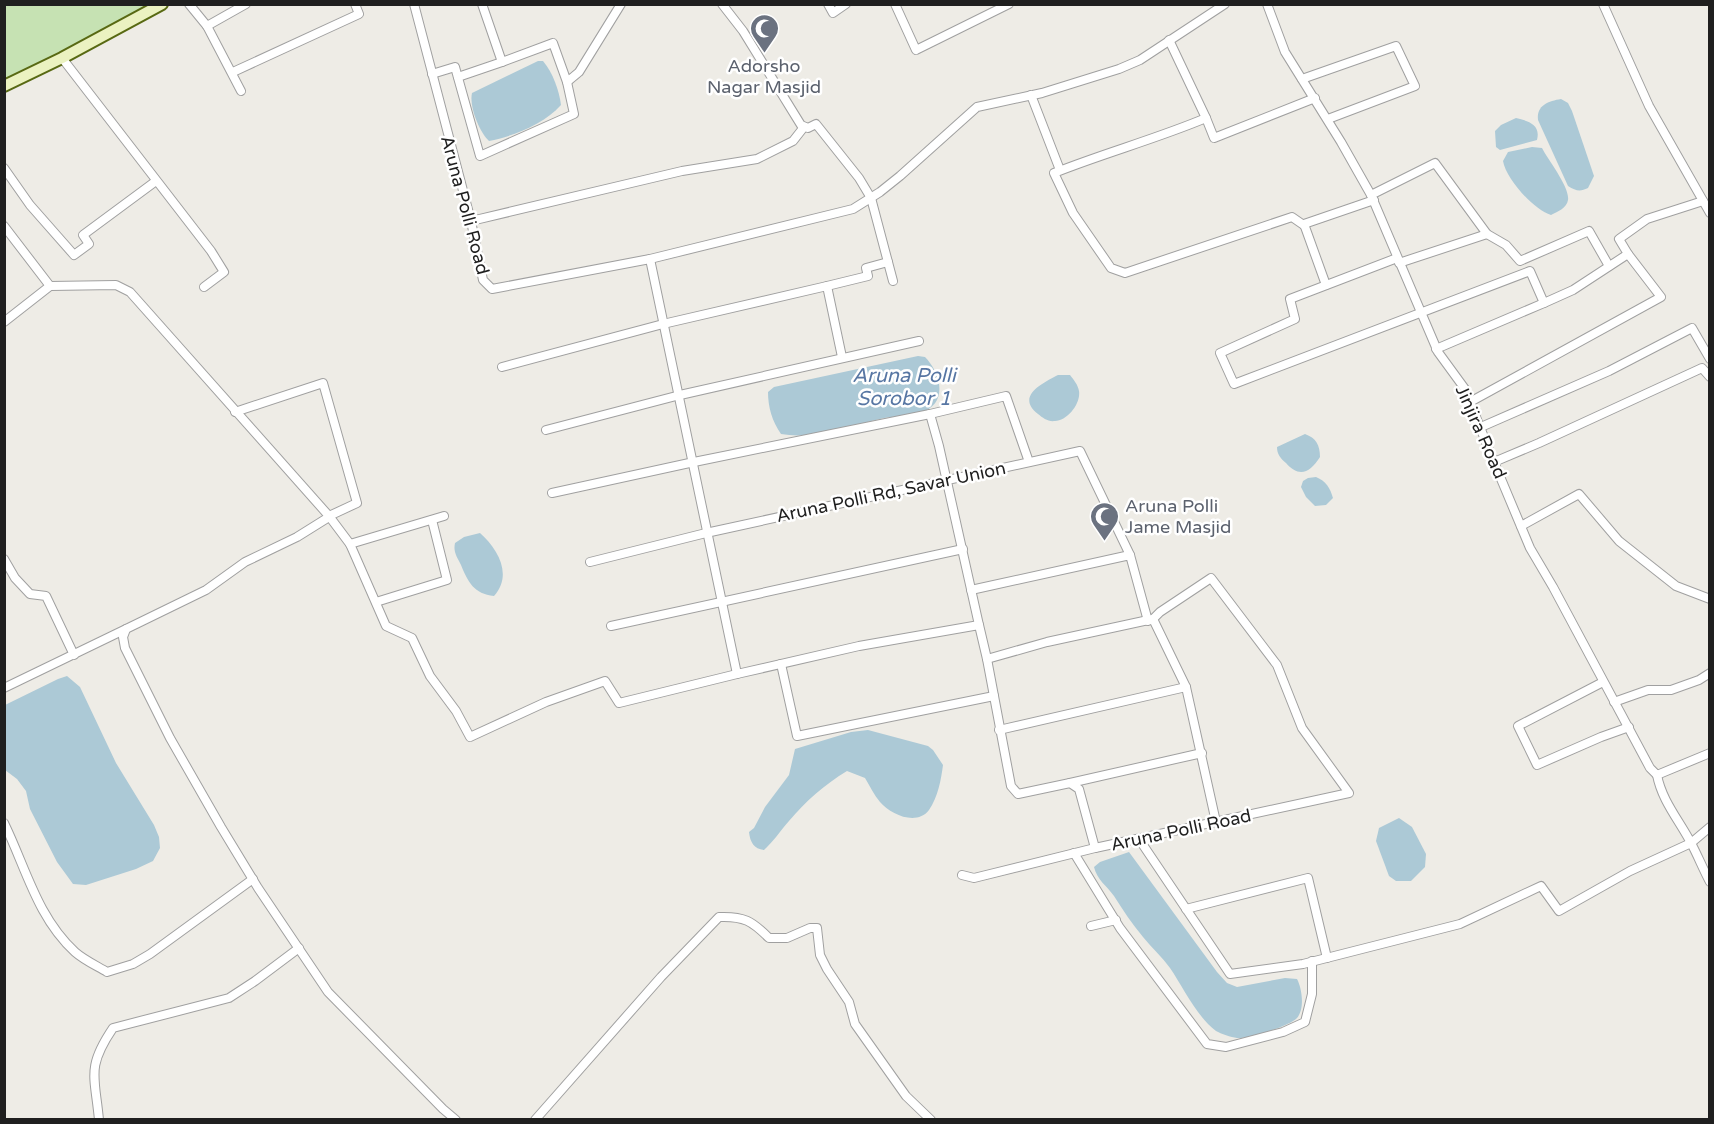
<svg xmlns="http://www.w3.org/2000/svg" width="1714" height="1124" font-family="'Varela Round',sans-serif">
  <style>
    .grass { fill: #c6e2b3 }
    .water { fill: #acc9d6 }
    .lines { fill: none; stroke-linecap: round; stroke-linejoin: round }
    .minor-casing { stroke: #a0a0a0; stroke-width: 10 }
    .secondary-casing { stroke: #586913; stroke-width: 14 }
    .minor { stroke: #fff; stroke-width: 8 }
    .secondary { stroke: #ebf2c1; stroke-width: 10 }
    .labels { text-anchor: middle; stroke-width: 5; stroke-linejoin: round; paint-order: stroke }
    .worship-label { font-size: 18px; fill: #5b616d; stroke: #fff }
    .street-label { font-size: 18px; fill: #1f1f1f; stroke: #fff }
    .water-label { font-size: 20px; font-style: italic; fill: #5776a3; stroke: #fff }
  </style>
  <rect width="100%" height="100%" fill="#eeece6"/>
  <!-- grass -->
  <path class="grass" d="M4,5h160l-159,80z"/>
  <!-- water -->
  <g class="water">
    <path d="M538,61h5c10,12 16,29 18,44 -17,19 -47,31 -72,36 -10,-9 -20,-35 -17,-48z"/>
    <path d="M1561,99l7,4 4,8 22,65 -6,12c-8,4 -12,3 -20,-2l-30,-66c-2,-15 11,-19 23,-21z"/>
    <path d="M1516,118c12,3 25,6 21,22l-37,10 -4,-3 -1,-16 6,-6z"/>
    <path d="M1532,147l10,1c6,12 28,39 26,52 -1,8 -11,12 -17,15 -17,-5 -45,-36 -48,-54l5,-9z"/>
    <path d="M918,356l7,1c14,14 24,43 0,54 -11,5 -28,5 -41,7 -33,7 -69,22 -103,16 -9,-13 -13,-27 -13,-42l6,-5z"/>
    <path d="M1058,375h12c4,5 8,10 9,16 2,13 -12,30 -24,30 -7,1 -12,-3 -17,-7 -23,-18 5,-31 20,-39z"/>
    <path d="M1305,434c11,4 15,11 15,23 -10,16 -21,21 -34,6 -6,-5 -9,-9 -9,-16z"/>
    <path d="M1316,477c10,4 14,11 17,21l-7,7 -11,1 -9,-9 -5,-10 2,-6 5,-3z"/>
    <path d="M480,533c18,16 33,42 14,63 -20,-2 -26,-14 -33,-31 -4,-8 -8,-13 -6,-22l9,-6z"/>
    <path d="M67,676l13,11 36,76 38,62 5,12 1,11 -7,13 -17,8 -50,16 -13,-1 -16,-22 -27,-53 -4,-18 -9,-12 -12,-9v-65l53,-26z"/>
    <path d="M868,730l60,16 5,4 10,15c-2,15 -5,32 -14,45 -12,16 -38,5 -49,-8 -6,-7 -10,-16 -15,-24l-18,-7c-23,14 -41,30 -58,50 -9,10 -15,20 -25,29 -10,-1 -14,-8 -15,-18l5,-4 11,-21 24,-32 6,-26 56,-17z"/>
    <path d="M1399,818l13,9 14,27 -1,13 -14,14h-15l-7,-5 -13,-35 3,-13z"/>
    <path d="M1129,852l88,120 10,11 10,4 48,-9 12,1c5,9 8,30 0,39 -7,8 -49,21 -60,20 -6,-1 -16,-4 -21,-7 -19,-14 -33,-44 -46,-63 -8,-11 -18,-20 -27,-31 -11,-13 -20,-27 -29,-41 -7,-10 -17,-16 -20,-29l6,-5z"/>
  </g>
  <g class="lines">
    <defs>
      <g id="minor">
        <path d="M189,4l18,22 34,65"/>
        <path d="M414,4l57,217 12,59 9,9 158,-30 87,415 122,-28 120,-21 8,34 24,127 7,8 52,-11 9,6 16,59 254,-55 -47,-65 -25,-63 -66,-87 -51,34 -7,7"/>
        <path d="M482,4l20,58 51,-19 14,39 12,-10 42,-68"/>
        <path d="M722,4l21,27 58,94 7,3 8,-4 43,54 12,20 22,83"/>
        <path d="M828,4l5,9 13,-9"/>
        <path d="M895,4l21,46 93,-46"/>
        <path d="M1267,4l18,48 56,90 30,53 67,157 27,37 26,66 39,93 23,39 97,181 7,7 53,-22"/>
        <path d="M1603,4l46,102 61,107"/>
        <path d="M207,26l39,-22"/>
        <path d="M1169,40l37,78c-50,21 -102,35 -152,55l19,40 38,55 14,5 167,-56 13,9"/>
        <path d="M62,58l149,193 13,21 -20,15"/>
        <path d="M233,72l126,-58 -4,-10"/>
        <path d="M432,74l23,-7 25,89 94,-42 -7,-32"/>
        <path d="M458,77l44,-15"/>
        <path d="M1302,79l94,-33 19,40 -87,33"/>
        <path d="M1031,95l29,75"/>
        <path d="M1206,118l8,20 101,-40"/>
        <path d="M4,168l26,37 44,50 15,-11 -6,-9 73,-54"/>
        <path d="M1371,195l64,-32 52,71 -88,29"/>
        <path d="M471,221l211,-50 75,-12 36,-18 11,-14"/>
        <path d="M4,226l46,60 66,-1 14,7 199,224 21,28 36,82 26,12 18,38 26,35 14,26 76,-35 59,-21 14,22 118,-29"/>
        <path d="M1487,234l19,11 14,16 69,-30 20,35"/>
        <path d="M1397,258l-107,41 5,20 -75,34 14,31 296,-113 14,32 29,-13 55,-36 -9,-15 28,-20 56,-18"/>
        <path d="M650,259l203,-50 27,-17 20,-16 77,-69 65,-14 77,-24 21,-9 85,-56"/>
        <path d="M1326,285l-22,-61 70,-24"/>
        <path d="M827,286l41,-10 -2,-8 22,-6"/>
        <path d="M4,322l46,-36"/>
        <path d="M1436,349l108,-46"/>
        <path d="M502,367l161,-43 164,-38 15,71"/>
        <path d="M1470,402l191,-105 -33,-43"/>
        <path d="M235,412l88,-29 34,120 -28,13"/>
        <path d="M930,414l76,-18 23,66"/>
        <path d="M1481,427l128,-56 83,-43 18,31"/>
        <path d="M546,430l134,-35 239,-54"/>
        <path d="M1494,462l45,-19 163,-75 8,9"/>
        <path d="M552,493l142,-31 236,-48 9,32 40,179"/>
        <path d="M329,517l-32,20 -52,25 -39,28 -80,39 -3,8 2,11 45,90 51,89 37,61 70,104 115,117 13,11"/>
        <path d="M1521,526l58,-32 40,47 57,45 34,13"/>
        <path d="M350,544l94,-28"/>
        <path d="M4,559l11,19 15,16 16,2 28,59"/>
        <path d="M590,562l116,-29 374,-82 50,104"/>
        <path d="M971,590l159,-35 18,66"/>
        <path d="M376,602l71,-22 -15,-60"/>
        <path d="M611,626l352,-77"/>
        <path d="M987,659l60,-17 106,-23 33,68 30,135"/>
        <path d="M781,664l16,72 197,-40"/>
        <path d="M1603,682l-85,44 19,39 64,-28 28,-10"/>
        <path d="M4,688l122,-59"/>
        <path d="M1614,702l34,-12h23l28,-10 11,-7"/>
        <path d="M999,730l187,-43"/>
        <path d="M1657,775c5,26 22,45 34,68 7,13 12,26 19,39"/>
        <path d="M1070,783l132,-30"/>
        <path d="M4,823c22,45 33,94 71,129 9,8 22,14 32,20l26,-8 17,-10 103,-75"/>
        <path d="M1139,839l91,135 73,-10 157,-40 81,-38 18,25 71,-40 61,-28 19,-16"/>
        <path d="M1074,853l46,75 87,116 19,3 57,-15 22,-10 7,-28v-33"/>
        <path d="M962,875l12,3 121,-30"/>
        <path d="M1186,909l122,-31 19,80"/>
        <path d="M1091,926l25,-6"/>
        <path d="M99,1120c-4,-44 -13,-52 14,-92l116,-30 26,-17 44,-33"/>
        <path d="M535,1120l126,-143 58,-60c25,-1 33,4 50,21h18l23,-10h7l3,27 7,14 22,33 6,22 51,72 25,24"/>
      </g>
      <path id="secondary" d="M4,86l58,-28 100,-54"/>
    </defs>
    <!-- minor casing -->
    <use href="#minor" class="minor-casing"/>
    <!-- secondary casing -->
    <use href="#secondary" class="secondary-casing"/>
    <!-- minor -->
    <use href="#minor" class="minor"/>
    <!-- secondary -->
    <use href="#secondary" class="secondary"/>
  </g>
  <!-- icons -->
  <defs>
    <symbol id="mosque-pin" viewBox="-11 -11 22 30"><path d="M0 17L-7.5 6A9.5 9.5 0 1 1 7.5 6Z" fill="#6b7280" stroke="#fff"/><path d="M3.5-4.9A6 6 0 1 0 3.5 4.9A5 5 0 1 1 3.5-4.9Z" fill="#fff"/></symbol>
  </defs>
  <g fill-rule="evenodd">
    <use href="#mosque-pin" x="748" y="12" width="33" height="45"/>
    <use href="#mosque-pin" x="1088" y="500" width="33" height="45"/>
  </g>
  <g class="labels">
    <!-- worship labels -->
    <g class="worship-label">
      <text x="764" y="72">Adorsho<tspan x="764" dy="21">Nagar Masjid</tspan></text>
      <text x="1125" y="512" text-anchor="start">Aruna Polli<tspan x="1125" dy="21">Jame Masjid</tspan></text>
    </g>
    <!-- street labels -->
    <g class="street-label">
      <text transform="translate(465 205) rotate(75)" y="6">Aruna Polli Road</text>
      <text transform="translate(1481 432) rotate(66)" y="6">Jinjira Road</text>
      <text transform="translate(891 492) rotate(-12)" y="6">Aruna Polli Rd, Savar Union</text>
      <text transform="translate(1181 830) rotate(-12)" y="6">Aruna Polli Road</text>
    </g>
    <!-- water labels -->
    <g class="water-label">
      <text x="904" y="382">Aruna Polli<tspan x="904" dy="23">Sorobor 1</tspan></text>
    </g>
  </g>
  <!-- border -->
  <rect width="1714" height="1124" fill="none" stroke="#1f1f1f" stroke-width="12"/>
</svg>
